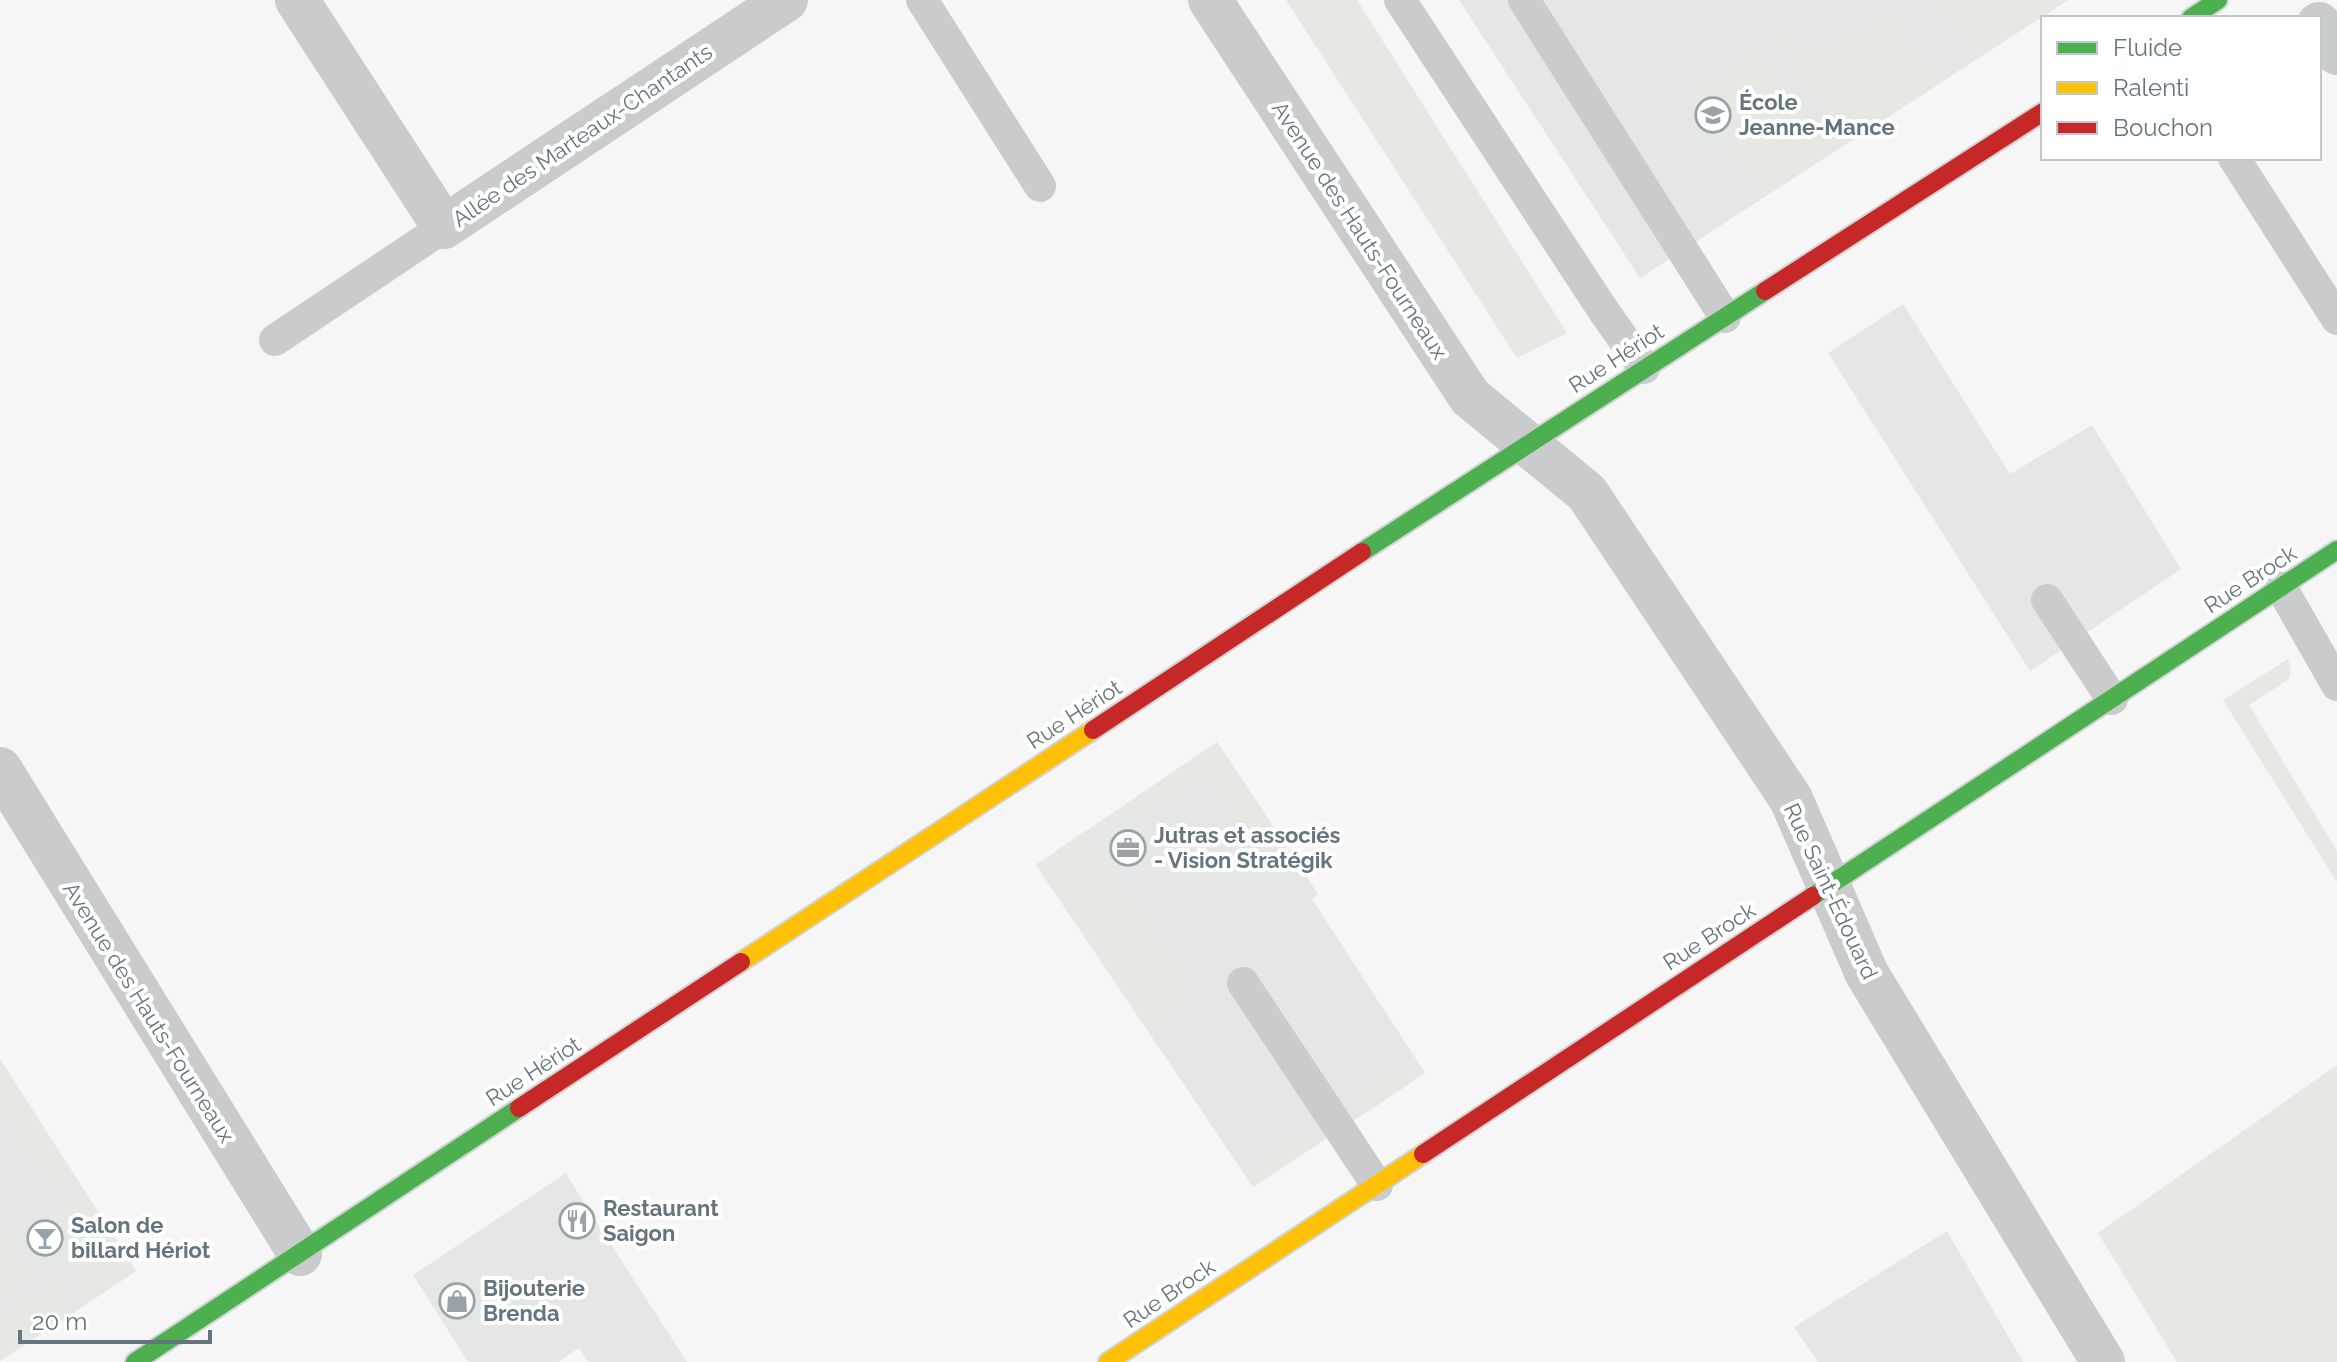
<svg xmlns="http://www.w3.org/2000/svg" width="2337" height="1362" font-family="Raleway,sans-serif">
  <style>
    .built { fill: #e5e7e6 }
    .green { fill: #e6e8e4 }
    .lines { fill: none; stroke-linecap: round; stroke-linejoin: round }
    .fast-casing { stroke: #d2d3d4; stroke-width: 22 }
    .slow-casing { stroke: #d2d3d4; stroke-width: 22 }
    .jam-casing { stroke: #d2d3d4; stroke-width: 22 }
    .lane { stroke: #c9cbcc; stroke-width: 32 }
    .street { stroke: #c9cbcc; stroke-width: 44 }
    .fast { stroke: #4caf50; stroke-width: 18 }
    .slow { stroke: #ffc107; stroke-width: 18 }
    .jam { stroke: #c62828; stroke-width: 18 }
    .labels { text-anchor: middle; stroke-width: 8; stroke-linejoin: round; paint-order: stroke }
    .poi-label { font-size: 22px; font-weight: bold; fill: #65757d; stroke: #fff; text-anchor: start }
    .street-label { font-size: 22px; fill: #65757d; stroke: #fff }
  </style>
  <rect width="100%" height="100%" fill="#f6f6f6"/>
  <!-- built -->
  <g class="built">
    <path d="M1459,0h609l-428,278z"/>
    <path d="M1903,304l107,170 82,-49 89,144 -151,102 -202,-318z"/>
    <path d="M1217,742l101,152 -6,5 113,174 -172,114 -217,-322z"/>
    <path d="M0,1059l136,212 -136,90z"/>
    <path d="M566,1173l15,25 106,164h-99l-9,-14 -21,14h-90l-55,-87z"/>
    <path d="M1947,1231l76,131h-205l-24,-35z"/>
  </g>
  <!-- green -->
  <g class="green">
    <path d="M1286,0h71l210,333 -50,25z"/>
    <path d="M1936,0h132l-94,61z"/>
    <path d="M1889,8l50,76 -95,62 -73,-110 14,-10 17,26 22,-13 5,8z"/>
    <path d="M1760,43l70,111 -69,45 -70,-110z"/>
    <path d="M2288,659l3,11 -2,9 -40,26 88,146v31l-114,-182z"/>
    <path d="M1217,742l55,82 -24,16 -42,-65 -75,50 -12,-16z"/>
    <path d="M1086,830l114,167 -51,35 -113,-167z"/>
    <path d="M1414,1056l11,17 -65,44 -13,-18z"/>
    <path d="M0,1059l74,117 -25,14 -49,-77z"/>
    <path d="M2337,1065v297h-160l-79,-129z"/>
    <path d="M1306,1126l11,19 -64,42 -12,-19z"/>
    <path d="M83,1188l53,83 -45,30 -28,-47 19,-12 -25,-40z"/>
    <path d="M0,1220l36,56 -36,23z"/>
    <path d="M58,1277l18,33 -76,51v-48z"/>
  </g>
  <g class="lines">
    <defs>
      <g id="fast">
        <path d="M2191,18l27,-18"/>
        <path d="M1362,552l403,-261"/>
        <path d="M1813,896l524,-346"/>
        <path d="M135,1362l384,-254"/>
      </g>
      <g id="slow">
        <path d="M741,962l352,-232"/>
        <path d="M1108,1362l315,-208"/>
      </g>
      <g id="jam">
        <path d="M1765,291l278,-179"/>
        <path d="M1093,730l269,-178"/>
        <path d="M519,1108l222,-146"/>
        <path d="M1423,1154l390,-258"/>
      </g>
    </defs>
    <!-- fast casing -->
    <use href="#fast" class="fast-casing"/>
    <!-- slow casing -->
    <use href="#slow" class="slow-casing"/>
    <!-- jam casing -->
    <use href="#jam" class="jam-casing"/>
    <!-- lane -->
    <g class="lane">
      <path d="M922,0l118,186"/>
      <path d="M1400,0l203,310 41,58"/>
      <path d="M1524,0l201,317"/>
      <path d="M2234,158l103,161"/>
      <path d="M275,340l169,-113"/>
      <path d="M2281,587l56,98"/>
      <path d="M2047,600l65,99"/>
      <path d="M1243,983l134,202"/>
    </g>
    <!-- street -->
    <g class="street">
      <path d="M297,0l147,227 342,-227"/>
      <path d="M1210,0l260,397 117,96 204,306 76,175 236,388"/>
      <path d="M2319,24l18,29"/>
      <path d="M0,769l300,485"/>
    </g>
    <!-- fast -->
    <use href="#fast" class="fast"/>
    <!-- slow -->
    <use href="#slow" class="slow"/>
    <!-- jam -->
    <use href="#jam" class="jam"/>
  </g>
  <!-- icons -->
  <defs>
    <symbol id="school-ring" viewBox="-11 -11 22 22"><circle r="9.5" fill="#fff" stroke="#98a2a7" stroke-width="1.5"/><path d="M0-5L7-2L0 1L-7-2ZM-4 1L0 2.5L4 1V4Q0 6-4 4Z" fill="#98a2a7"/></symbol>
    <symbol id="office-ring" viewBox="-11 -11 22 22"><circle r="9.5" fill="#fff" stroke="#98a2a7" stroke-width="1.5"/><path d="M-6-3h4V-5.5h4V-3h4V5H-6ZM-1-4.5V-3h2v-1.5ZM-6 0V1H6V0Z" fill="#98a2a7"/></symbol>
    <symbol id="restaurant-ring" viewBox="-11 -11 22 22"><circle r="9.5" fill="#fff" stroke="#98a2a7" stroke-width="1.5"/><path d="M-5-6h1v4h1v-4h1v4h1v-4h1v5L-1.5 .5V6h-2V.5L-5-1ZM5-6V6H3V1.5H1.5Q1.5-4 5-6Z" fill="#98a2a7"/></symbol>
    <symbol id="bar-ring" viewBox="-11 -11 22 22"><circle r="9.5" fill="#fff" stroke="#98a2a7" stroke-width="1.5"/><path d="M-6-5H6L.8 .8V4.5H3.5V6h-7V4.5H-.8V.8Z" fill="#98a2a7"/></symbol>
    <symbol id="shop-ring" viewBox="-11 -11 22 22"><circle r="9.5" fill="#fff" stroke="#98a2a7" stroke-width="1.5"/><path d="M-5-2.5h2.3a2.7 3.5 0 0 1 5.4 0H5L5.5 6h-11ZM-1.5-2.5h3a1.5 2.3 0 0 0-3 0Z" fill="#98a2a7"/></symbol>
  </defs>
  <g fill-rule="evenodd">
    <use href="#school-ring" x="1693" y="95" width="40" height="40"/>
    <use href="#office-ring" x="1108" y="828" width="40" height="40"/>
    <use href="#restaurant-ring" x="557" y="1201" width="40" height="40"/>
    <use href="#bar-ring" x="25" y="1218" width="40" height="40"/>
    <use href="#shop-ring" x="437" y="1281" width="40" height="40"/>
  </g>
  <g class="labels">
    <!-- poi labels -->
    <g class="poi-label">
      <text x="1739" y="110">École<tspan x="1739" dy="25">Jeanne-Mance</tspan></text>
      <text x="1154" y="843">Jutras et associés<tspan x="1154" dy="25">- Vision Stratégik</tspan></text>
      <text x="603" y="1216">Restaurant<tspan x="603" dy="25">Saigon</tspan></text>
      <text x="71" y="1233">Salon de<tspan x="71" dy="25">billard Hériot</tspan></text>
      <text x="483" y="1296">Bijouterie<tspan x="483" dy="25">Brenda</tspan></text>
    </g>
    <!-- street labels -->
    <g class="street-label">
      <text transform="translate(582 135) rotate(-34)" y="8">Allée des Marteaux-Chantants</text>
      <text transform="translate(1360 230) rotate(57)" y="8">Avenue des Hauts-Fourneaux</text>
      <text transform="translate(1616 358) rotate(-33)" y="8">Rue Hériot</text>
      <text transform="translate(2250 579) rotate(-33)" y="8">Rue Brock</text>
      <text transform="translate(1074 714) rotate(-33)" y="8">Rue Hériot</text>
      <text transform="translate(1831 891) rotate(65)" y="8">Rue Saint-Édouard</text>
      <text transform="translate(1709 936) rotate(-33)" y="8">Rue Brock</text>
      <text transform="translate(149 1012) rotate(58)" y="8">Avenue des Hauts-Fourneaux</text>
      <text transform="translate(533 1071) rotate(-33)" y="8">Rue Hériot</text>
      <text transform="translate(1169 1293) rotate(-34)" y="8">Rue Brock</text>
    </g>
  </g>
  <!-- legend -->
  <rect x="2041" y="16" width="280" height="144" fill="#ffffff" stroke="#c1c8cb" stroke-width="2"/>
  <rect x="2057" y="42" width="40" height="12" fill="#4caf50" stroke="#c1c8cb" stroke-width="2"/>
  <text x="2113" y="56" font-size="24" fill="#65757d">Fluide</text>
  <rect x="2057" y="82" width="40" height="12" fill="#ffc107" stroke="#c1c8cb" stroke-width="2"/>
  <text x="2113" y="96" font-size="24" fill="#65757d">Ralenti</text>
  <rect x="2057" y="122" width="40" height="12" fill="#c62828" stroke="#c1c8cb" stroke-width="2"/>
  <text x="2113" y="136" font-size="24" fill="#65757d">Bouchon</text>
  <!-- scale -->
  <path d="M20 1330v12h190v-12" fill="none" stroke="#65757d" stroke-width="4"/>
  <text x="32" y="1330" font-size="24" fill="#65757d" stroke="#ffffff" stroke-width="6" paint-order="stroke">20 m</text>
</svg>
